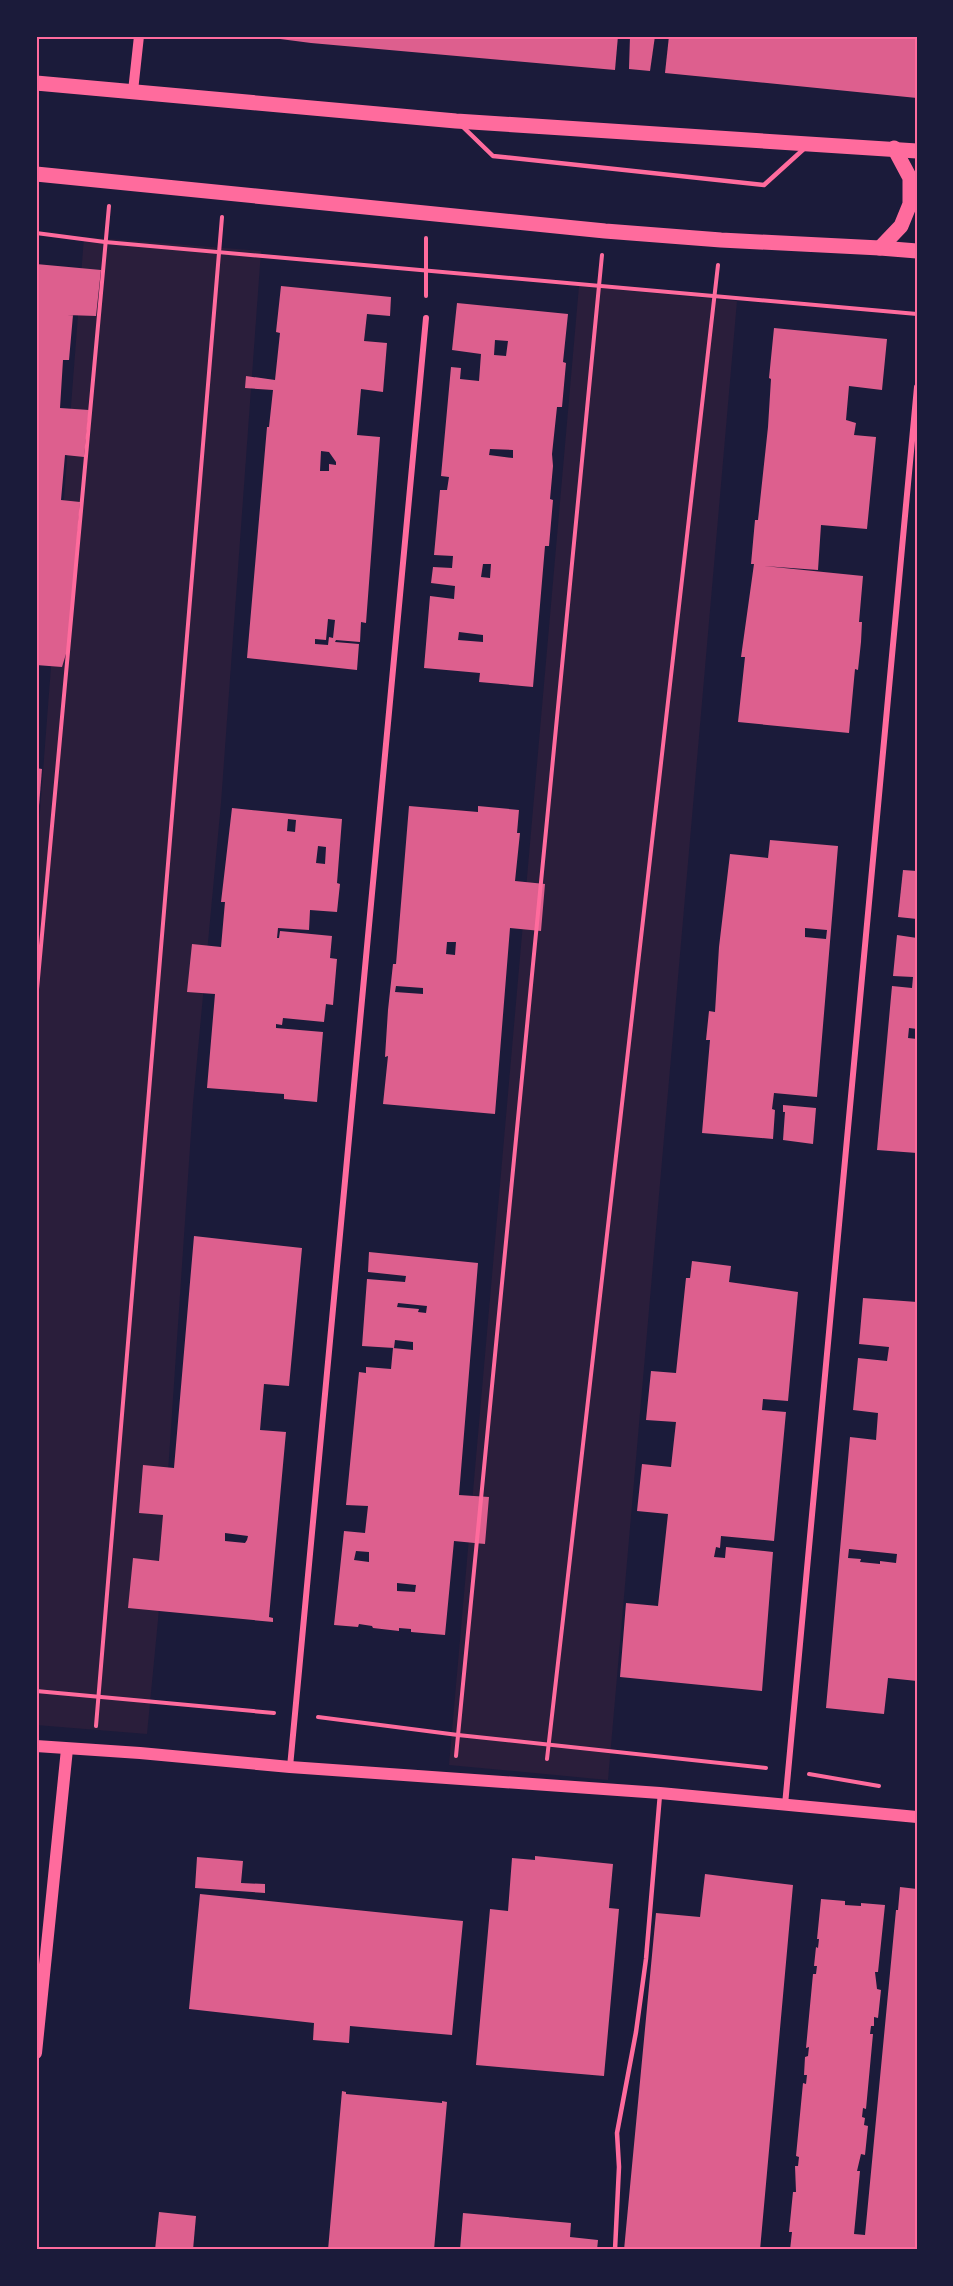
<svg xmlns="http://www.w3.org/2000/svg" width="953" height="2286" font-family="Overpass,sans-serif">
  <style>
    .green { fill: #2a1e3b }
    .building { fill: #dd5f8e; fill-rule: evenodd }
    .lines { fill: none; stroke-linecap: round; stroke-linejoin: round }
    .path { stroke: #ff6b9d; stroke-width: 4 }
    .service { stroke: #ff6b9d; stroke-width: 4.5 }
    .minor { stroke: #ff6b9d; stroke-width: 6 }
    .tertiary { stroke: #ff6b9d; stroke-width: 10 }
    .secondary { stroke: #ff6b9d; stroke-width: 12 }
    .primary { stroke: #ff6b9d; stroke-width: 15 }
    .neatline { fill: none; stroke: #ff6b9d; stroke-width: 2 }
  </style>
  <rect width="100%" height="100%" fill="#1b1b3a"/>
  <!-- green -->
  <g class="green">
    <path d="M84,237l177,14 -40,552 -28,300 -35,517 -11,114 -111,-9v-862z"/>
    <path d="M579,286l158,15 -129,1479 -159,-15z"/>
  </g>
  <!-- building -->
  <g class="building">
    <path d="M257,36h361l-3,34 -304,-27z"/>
    <path d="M630,36h25l-5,35 -21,-2z"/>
    <path d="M669,36h248v62l-252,-25z"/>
    <path d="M36,264l65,6 -5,46 -29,-1h6l-4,45h-6l-3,48 29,2 -5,47 -19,-2 -4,45 19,2 -11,142 -7,23 -26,-2z"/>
    <path d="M281,286l110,11 -1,19 -23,-2 -3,27 23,2 -4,49 -22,-3 -4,46 23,2 -14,186 -5,-1 -1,20 -24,-2 -1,2 24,2 -2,26 -110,-12 20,-231h2l4,-37 -28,-2 1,-12 29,4 5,-47 -4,-1zM321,451l8,1 7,10v3l-7,-1v7h-9zM328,619l7,1 -2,18 -4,-1 -1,8 -13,-1v-5l11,1z"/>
    <path d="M457,303l111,11 -5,48 3,1 -4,44h-5l-5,47 1,12 -3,33 3,1 -4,46h-4l-12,141 -54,-5 1,-9 -56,-5 6,-72 24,3 1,-13 -24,-3 2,-16 19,1 1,-12 -19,-1 6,-65h7l2,-13 -8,-1 10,-109 10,1 -1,11 19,2 2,-27 -29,-4zM495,340l13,1 -2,15 -12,-1zM490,449l23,1v8l-24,-3zM483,564h8l-1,14 -9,-1zM459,632l24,3v7l-25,-2z"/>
    <path d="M774,328l113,11 -5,51 -33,-4 -3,34 10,3 -2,12 22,2 -9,92 -46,-4 -3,45 -54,-4 99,10 -4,46h3l-1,20 -3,28 -3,-1 -6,64 -111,-11 7,-65h-4l13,-93h-3l4,-44h3l10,-93 3,-48 -2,-1z"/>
    <path d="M36,768l6,1 -4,49h-2z"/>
    <path d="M409,806l69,6v-6l41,4 -2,23h3l-5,48 30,3 -4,47 -31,-3 -15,186 -112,-10 5,-48 -3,1 3,-47 5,-46h3zM447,942h9l-1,13 -9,-1zM396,986l27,2v6l-28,-2z"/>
    <path d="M232,808l110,11 -5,64 3,1 -3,28 -27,-2 -1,20 -31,-2 -1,10h2l1,-7 52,5 -2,22 7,1 -4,46 -7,-1 -2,18 -41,-4 -1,7 -6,-1v4l47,4 -6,70 -33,-3v-5l-77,-6 8,-94 -28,-2 5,-48 29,3 4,-45h-4zM288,819l8,1 -1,12 -8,-1zM318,846l8,1 -1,17 -9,-1z"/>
    <path d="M770,840l68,6 -21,251 -43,-4 -2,16 3,1 -2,29 -71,-6 8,-93h-4l3,-29 6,1 4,-65 11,-93 38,4zM805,928l22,2 -1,9 -21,-2z"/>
    <path d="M903,870l14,1v48l-19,-2z"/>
    <path d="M897,935l20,3v91l-8,-1 -1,10 9,1v114l-40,-3 15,-164 20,2 1,-11 -20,-1z"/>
    <path d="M783,1105l33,3 -3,36 -30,-4 2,-28h-2z"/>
    <path d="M194,1236l108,12 -13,138 -25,-2 -4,46 26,2 -17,185 4,1v4l-145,-14 5,-50 26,3 4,-46 -24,-2 4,-48 31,3zM225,1533l23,3 -1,4 -2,3 -20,-2z"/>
    <path d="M369,1252l109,11 -19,232 30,2 -4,47 -31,-3 -9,94 -34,-3v-3l-12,-1v3l-26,-3 -1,-2 -13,-2 -1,3 -24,-2 10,-94 21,2 3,-27 -22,-1 13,-133 7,1v-6l25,2 2,-21 20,2v-8l-18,-2 -1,8 -32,-2 5,-67 38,3 1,-6 -38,-4zM398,1303l29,3 -1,7 -8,-1 1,-3 -22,-2zM356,1551l13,1v10l-15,-2zM397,1583l19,2 -1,7 -18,-1z"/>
    <path d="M692,1261l39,5 -2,16 69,10 -10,109 -25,-2 -1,11 24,2 -12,129 -53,-5 -1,12 -4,-1 -2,10 11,1 1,-11 47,5 -11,139 -142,-14 6,-74 32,3 10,-92 -31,-3 5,-47 29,3 5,-45 -30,-2 5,-49 25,2 10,-95h4z"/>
    <path d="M863,1298l54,4v379l-29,-3 -4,36 -58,-6 24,-271 26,3 2,-27 -25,-3 5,-52 29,3 2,-14 -30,-3zM849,1549l48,5 -1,9 -16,-2v3l-20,-2 1,-3 -13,-1z"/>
    <path d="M535,1856l78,8 -4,44 10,1 -15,167 -128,-11 14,-156 18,2 4,-53 23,2z"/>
    <path d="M197,1857l46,4 -2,22 24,1v9l-70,-5z"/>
    <path d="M705,1874l88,11 -33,365h-136l32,-337 44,4z"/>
    <path d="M900,1887l17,2v361h-127l2,-18h-3l4,-40h3l-1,-26h3l1,-9 -3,-1 7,-73 3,1 1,-9h-3l1,-18 3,-1 1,-9 -3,1 7,-74h3l1,-8h-3l2,-19 2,1 1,-9h-2l4,-40 24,2v4l16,1v-3l24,2 -7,67h-3l2,17 4,1 -3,28 -4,-1v9h-3l-1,8h3l-7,75 -3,-1 -1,9 3,1 -1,7 4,1 -3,29 -4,-1 -4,17h3l-6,63 11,1 31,-325h2z"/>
    <path d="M200,1894l263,27 -11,114 -102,-9 -1,17 -36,-3 1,-17 -125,-14z"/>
    <path d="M342,2091l4,1v2l96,9v-2l5,1 -13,148h-106z"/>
    <path d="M159,2212l37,4 -3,34h-38z"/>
    <path d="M463,2213l108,10 -1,14 28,3 -1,10h-137z"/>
  </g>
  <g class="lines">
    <!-- path -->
    <g class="path">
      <path d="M36,233l69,9 812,72"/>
      <path d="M426,296v-58"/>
      <path d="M36,1000l73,-794"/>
      <path d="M36,1691l238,22"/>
      <path d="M318,1717l140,18 308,33"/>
      <path d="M96,1726l126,-1509"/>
      <path d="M456,1756l146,-1501"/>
      <path d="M547,1759l171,-1494"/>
      <path d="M809,1774l70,12"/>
    </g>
    <!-- service -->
    <g class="service">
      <path d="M462,126l31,30 271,29 42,-38"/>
      <path d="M615,2250l4,-83 -2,-34 19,-101 10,-73 14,-165"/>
    </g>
    <!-- minor -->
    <g class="minor">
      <path d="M290,1767l136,-1449"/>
      <path d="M785,1805l132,-1418"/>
    </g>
    <!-- tertiary -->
    <path class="tertiary" d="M133,91l6,-55"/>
    <!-- secondary -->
    <g class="secondary">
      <path d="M36,1746l104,7 150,14 370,26 257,24"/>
      <path d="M36,2053l31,-304"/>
    </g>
    <!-- primary -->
    <g class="primary">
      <path d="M36,83l420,38 461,30"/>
      <path d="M36,174l569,57 116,9 159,8 37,3"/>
      <path d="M880,248l21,-22 9,-22v-26l-16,-30"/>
    </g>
  </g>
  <!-- border -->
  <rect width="953" height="2286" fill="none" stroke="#1b1b3a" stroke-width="75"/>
  <rect x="38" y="38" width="878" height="2210" class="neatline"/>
</svg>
